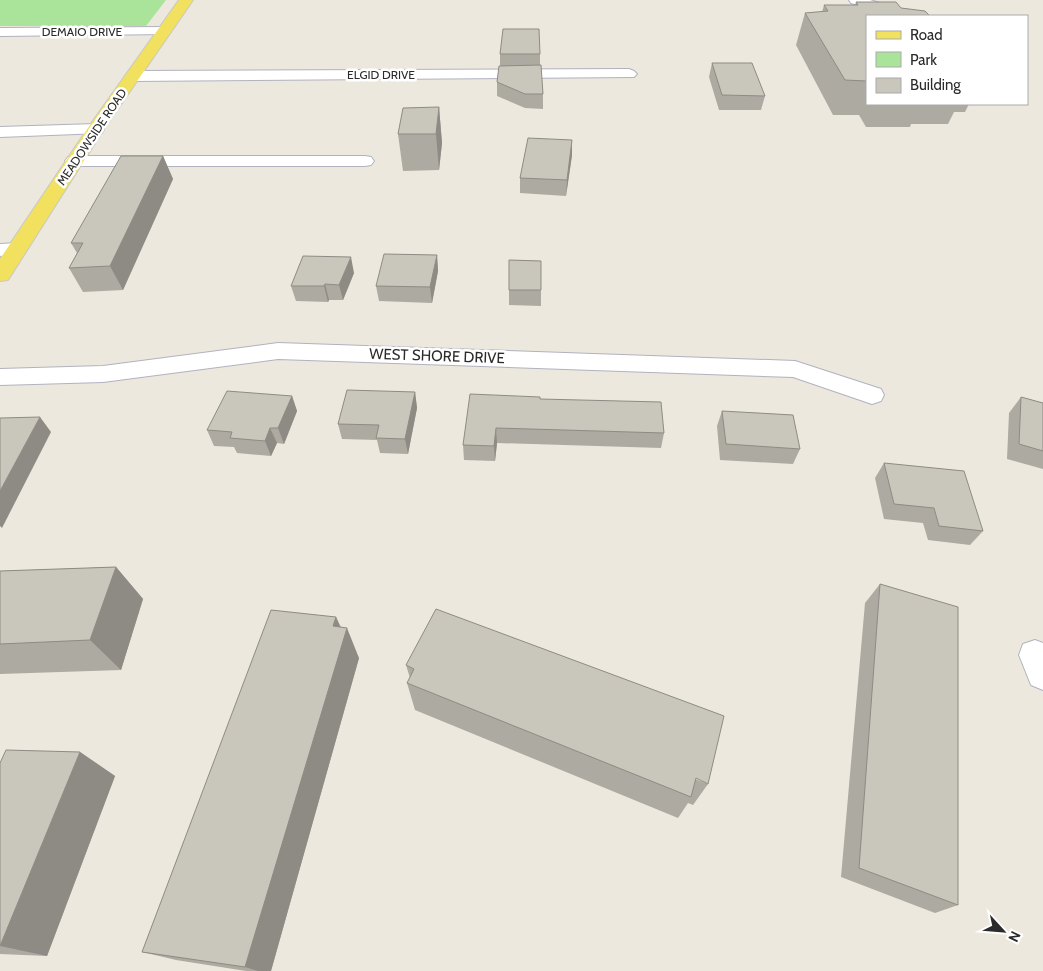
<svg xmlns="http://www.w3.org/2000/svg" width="1043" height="971" font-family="Cabin,sans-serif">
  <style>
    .green { fill: #aae39a }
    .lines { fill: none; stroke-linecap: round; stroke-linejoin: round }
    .minor-casing { stroke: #b1b2bf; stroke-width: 2 }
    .major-casing { stroke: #c8c8c8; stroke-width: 2 }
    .minor { fill: #fff; fill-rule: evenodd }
    .major { fill: #f1e15f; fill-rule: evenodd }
    .wall { fill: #adaaa2 }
    .shaded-wall { fill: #8d8b84 }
    .building { fill: #c9c6bc; stroke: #8d8b84 }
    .labels { text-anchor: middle; stroke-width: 5; stroke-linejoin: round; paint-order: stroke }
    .far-street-label { font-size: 12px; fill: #2b2b2b; stroke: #fff }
    .street-label { font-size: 15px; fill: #2b2b2b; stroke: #fff }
  </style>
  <rect width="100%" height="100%" fill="#ede8de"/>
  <!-- green -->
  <path class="green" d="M0,0h166l-20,26h-146z"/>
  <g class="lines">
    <defs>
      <g id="minor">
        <path d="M849,0h21l42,13 2,3h-20l-43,-13z"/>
        <path d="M164,27l5,1 2,3 -2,3 -169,2v-8z"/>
        <path d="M629,69l5,2 3,3 -3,3 -501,4 -5,-2 -3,-3 3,-3 5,-2z"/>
        <path d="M96,124l6,1 2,4 -2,4 -102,4v-10z"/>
        <path d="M74,156h291l6,1 3,4 -3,4 -6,1h-291l-6,-1 -3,-4 3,-4z"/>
        <path d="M17,243l7,2 3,4 -3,4 -24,3v-12z"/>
        <path d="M278,343l517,18 86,28 3,6 -3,6 -9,3 -79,-27 -515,-18 -175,23 -103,3v-16l103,-3z"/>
        <path d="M1035,640l8,3v47l-12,-5 -12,-30 4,-11z"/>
      </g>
      <path id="major" d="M179,0h14l-89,129 -96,151 -8,1v-22l90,-134z"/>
    </defs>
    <!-- minor casing -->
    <use href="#minor" class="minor-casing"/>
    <!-- major casing -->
    <use href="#major" class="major-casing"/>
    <!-- minor -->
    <use href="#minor" class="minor"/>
    <!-- major -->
    <use href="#major" class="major"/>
  </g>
  <!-- wall -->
  <g class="wall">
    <path d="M856,2l11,14v88h102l-4,8h-11l-6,12h-37l-1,3h-44l-7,-12h-26l-37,-70 9,-32 17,-1 2,-7h31z"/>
    <path d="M500,54h40v12l3,28v15l-18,-1 -28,-12v-14l3,-16z"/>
    <path d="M712,63l53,33 -4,14h-42l-10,-33z"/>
    <path d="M439,107l3,36 -3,27 -36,1 -5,-37z"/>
    <path d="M572,155l-6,41 -46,-3v-15z"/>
    <path d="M163,156l10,23 -50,111 -40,2 -14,-24 8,-15 -6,-10z"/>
    <path d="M437,255l1,16 -6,32 -53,-2 -3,-15z"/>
    <path d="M509,260l32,1v45l-32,-1z"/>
    <path d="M354,273l-11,27h-14l-1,2 -32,-1 -5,-15z"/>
    <path d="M415,392l2,16 -9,46 -28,-1 -3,-13 -35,-1 -4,-15z"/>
    <path d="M292,396l5,15 -13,33 -7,-1 -6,13 -34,-3 -3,-6 -20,-1 -7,-16z"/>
    <path d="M1021,397l22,6v66l-36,-10 2,-46z"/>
    <path d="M540,399l124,34 -3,15 -164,-5 -2,18 -31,-1 -1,-15z"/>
    <path d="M722,411l78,38 -7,15 -73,-4 -3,-34z"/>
    <path d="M884,463l99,68 -13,14 -42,-5 -5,-17 -39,-4 -9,-41z"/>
    <path d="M116,567l27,32 -22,71 -121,4v-103z"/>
    <path d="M880,584l78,321 -23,8 -94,-36 24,-274z"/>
    <path d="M336,617l5,10 18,31 -88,313h-25l-70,-11 -34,-8z"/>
    <path d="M406,665l302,119 -15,21 -5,-2 -10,15 -263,-108 -8,-27 3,-5z"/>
    <path d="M80,752l35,24 -68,180 -47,-2v-191z"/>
  </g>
  <!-- shaded-wall -->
  <g class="shaded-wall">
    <path d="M439,107l3,36 -3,27 -3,-36z"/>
    <path d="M572,140v15l-6,41 1,-16z"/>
    <path d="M163,156l10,23 -50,111 -13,-24z"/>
    <path d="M437,255l1,16 -6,32 -2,-16z"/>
    <path d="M351,257l3,16 -11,27 -4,-15z"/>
    <path d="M325,284l4,16 -1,2 -4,-16z"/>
    <path d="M415,392l2,16 -9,46 -3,-15z"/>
    <path d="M292,396l5,15 -13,33 -6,-16z"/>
    <path d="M40,417l11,15 -49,96 -2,-2v-35z"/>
    <path d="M270,428l7,15 -6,13 -6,-15z"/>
    <path d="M496,428l1,15 -2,18 -1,-15z"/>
    <path d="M116,567l27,32 -22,71 -31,-30z"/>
    <path d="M336,617l8,19 3,-8 12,30 -88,313h-13l-13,-4 88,-341z"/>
    <path d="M80,752l35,24 -68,180 -47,-10z"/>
  </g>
  <!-- building -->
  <g class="building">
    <path d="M856,2h40l5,6 24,3 5,5h-63v65l-22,-1 -40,-67 23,-2 -4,-6h34z"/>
    <path d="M503,29h36l1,25h-40z"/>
    <path d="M712,63h40l13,33 -43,-1z"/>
    <path d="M541,65l2,29h-18l-28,-12 2,-16z"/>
    <path d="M439,107l-3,27h-38l5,-26z"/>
    <path d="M528,138l44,2 -5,40 -47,-2z"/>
    <path d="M121,156h42l-53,110 -41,2 14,-25h-12z"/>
    <path d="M384,254l53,1 -7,32 -54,-1z"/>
    <path d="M303,256l48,1 -12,28 -14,-1 -1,2h-33z"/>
    <path d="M509,260l32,1v29h-32z"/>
    <path d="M347,390l68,2 -10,47 -29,-1 3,-13 -41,-1z"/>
    <path d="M227,391l65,5 -14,32h-8l-5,13 -35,-3 2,-6 -25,-2z"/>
    <path d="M470,394l70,3v2l121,3 3,31 -168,-5 -2,18 -31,-1z"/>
    <path d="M1021,397l22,6v48l-24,-7z"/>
    <path d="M722,411l71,4 7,34 -74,-5z"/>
    <path d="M40,417l-40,74v-73z"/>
    <path d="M884,463l80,8 19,60 -44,-5 -5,-18 -40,-4z"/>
    <path d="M116,567l-26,73 -90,4v-73z"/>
    <path d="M880,584l78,23v298l-99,-37z"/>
    <path d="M436,609l288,107 -16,68 -12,-6 -5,19 -284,-114 7,-14 -8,-4z"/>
    <path d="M271,610l65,7 -3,9 14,2 -102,339 -103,-15z"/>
    <path d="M6,750l74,2 -80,194v-183z"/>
  </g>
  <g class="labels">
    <!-- far-street labels -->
    <g class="far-street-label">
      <text x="82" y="36">DEMAIO DRIVE</text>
      <text x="381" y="79">ELGID DRIVE</text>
      <text transform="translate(92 137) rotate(-56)" y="4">MEADOWSIDE ROAD</text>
    </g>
    <!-- street labels -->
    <g class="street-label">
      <text transform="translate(437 356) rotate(2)" y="5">WEST SHORE DRIVE</text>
    </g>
  </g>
  <!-- legend -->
  <rect x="866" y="15" width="162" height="90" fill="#ffffff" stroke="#aaaaaa"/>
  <rect x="876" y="31" width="25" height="8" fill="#f1e15f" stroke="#aaaaaa"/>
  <text x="910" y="40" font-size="15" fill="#2b2b2b">Road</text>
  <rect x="876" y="52" width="25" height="15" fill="#aae39a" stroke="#aaaaaa"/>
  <text x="910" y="65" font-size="15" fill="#2b2b2b">Park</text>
  <rect x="876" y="78" width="25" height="15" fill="#c9c6bc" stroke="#aaaaaa"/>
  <text x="910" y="90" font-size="15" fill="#2b2b2b">Building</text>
  <!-- north arrow -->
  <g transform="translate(1003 931) rotate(116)" stroke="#ffffff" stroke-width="4" paint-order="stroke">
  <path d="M0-4L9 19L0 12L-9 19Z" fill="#2b2b2b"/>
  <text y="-8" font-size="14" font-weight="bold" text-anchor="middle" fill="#2b2b2b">N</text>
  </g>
</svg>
